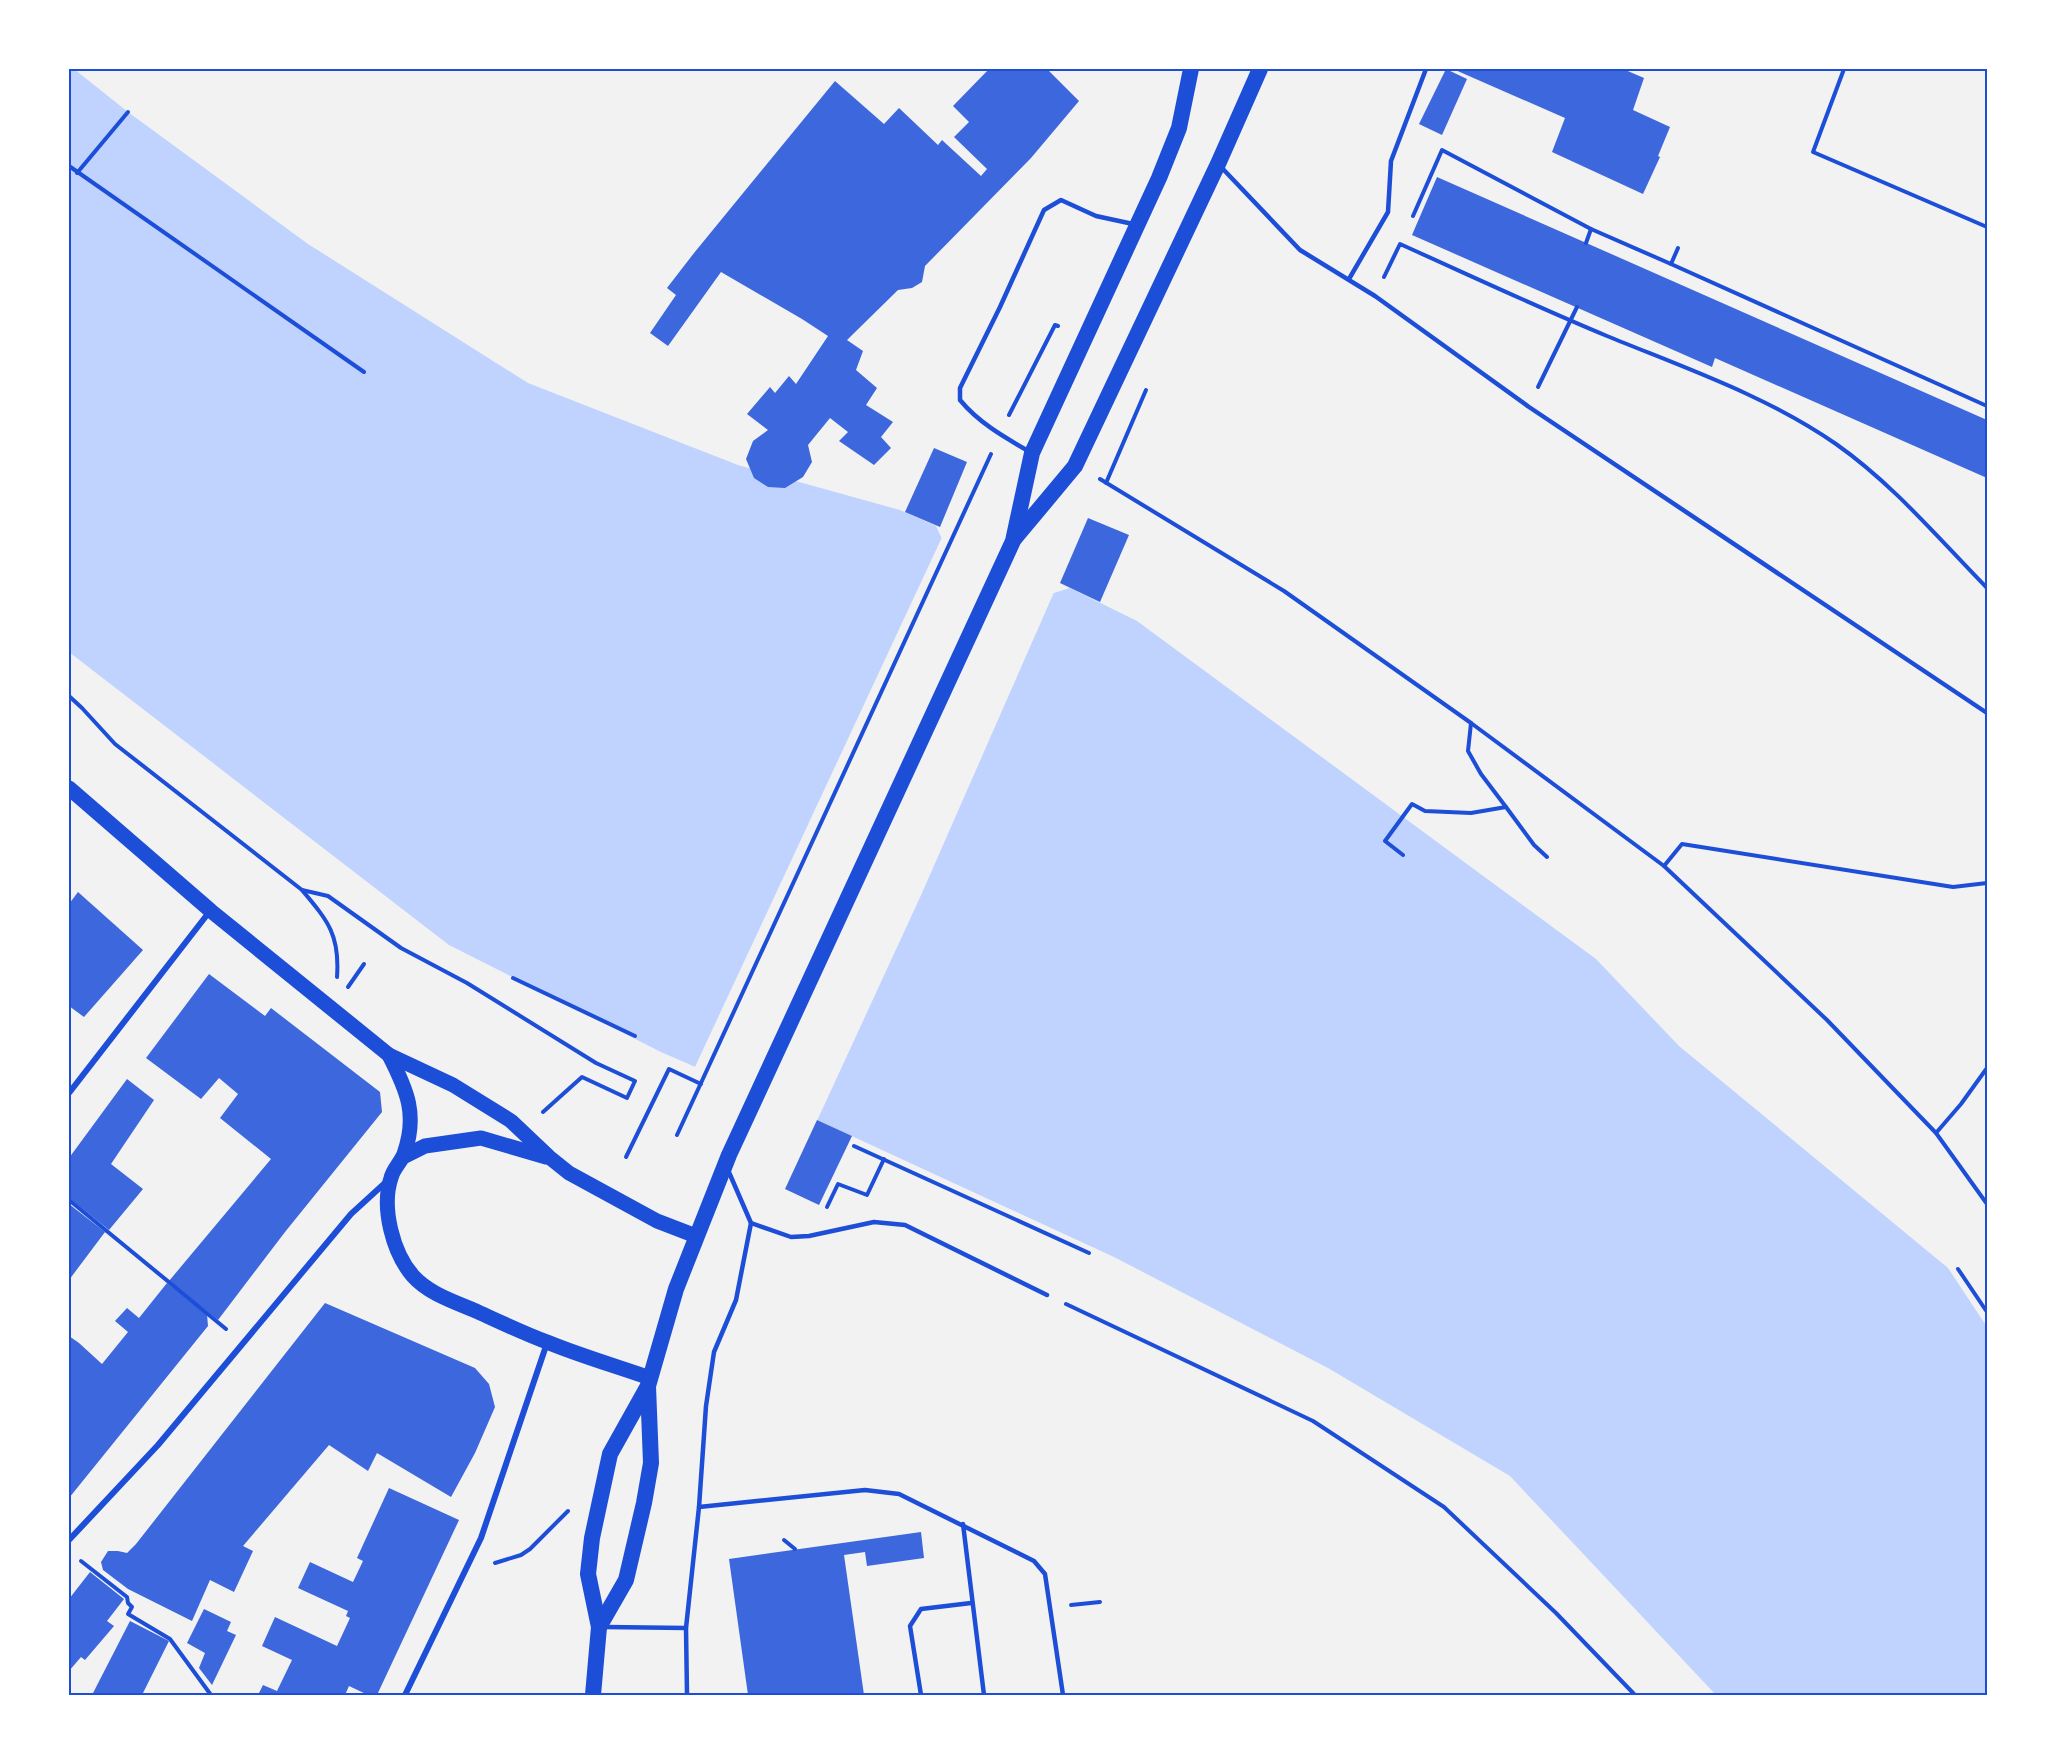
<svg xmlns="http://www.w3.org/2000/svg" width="2056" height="1764" font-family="Figtree,sans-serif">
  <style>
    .water { fill: #bfd3fe }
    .pier { fill: #f2f2f2 }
    .building { fill: #3d67dc }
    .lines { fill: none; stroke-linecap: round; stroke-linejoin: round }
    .path { stroke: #1d4ed8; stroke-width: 4 }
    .service { stroke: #1d4ed8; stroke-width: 4.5 }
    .minor { stroke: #1d4ed8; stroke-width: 6 }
    .primary { stroke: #1d4ed8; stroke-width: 15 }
    .trunk { stroke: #1d4ed8; stroke-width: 16 }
    .neatline { fill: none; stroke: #1d4ed8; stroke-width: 2 }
  </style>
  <rect width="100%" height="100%" fill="#f2f2f2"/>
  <!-- water -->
  <path class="water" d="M69,69h5l54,43 180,132 220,139 210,82 162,45 36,16 6,13 112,54 16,-5 67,33 459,338 83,87 269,222 39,59v368h-271l-206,-219 -182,-108 -214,-111 -297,-137 -156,-68 -212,-107 -380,-293z"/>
  <!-- pier -->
  <path class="pier" d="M943,535l112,55 -133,303 -106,230 -122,-54z"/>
  <!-- building -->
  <g class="building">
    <path d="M989,69h58l32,32 -48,57 -106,108 -3,16 -10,6 -14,2 -51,50 16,11 -7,19 21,18 -11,17 27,17 -12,15 10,11 -17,17 -35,-24 9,-9 -18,-14 -22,27 4,17 -9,15 -18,11 -17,-1 -14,-9 -8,-19 7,-18 15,-11 -21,-16 23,-27 5,6 14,-17 7,8 32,-48 -26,-17 -81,-47 -53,74 -18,-13 26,-38 -9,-7 27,-35 141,-172 49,43 15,-16 39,37 4,-5 39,36 6,-7 -33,-32 15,-15 -16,-16z"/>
    <path d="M1446,69l21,10 -25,56 -23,-11z"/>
    <path d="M1453,69h170l21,9 -11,32 37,17 -12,29 2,1 -17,37 -91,-42 13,-34z"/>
    <path d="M1437,177l550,243v58l-272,-120 -3,9 -300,-132z"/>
    <path d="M934,448l33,14 -27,65 -35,-15z"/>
    <path d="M1088,518l41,17 -29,67 -40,-19z"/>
    <path d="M78,892l65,58 -59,67 -15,-11v-102z"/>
    <path d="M209,974l56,42 6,-8 109,84 2,20 -97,120 -67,88 -49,-39 102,-122 -51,-41 18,-24 -19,-16 -18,21 -55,-41z"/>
    <path d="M127,1079l27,21 -43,64 32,25 -34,41 -40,-32v-40z"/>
    <path d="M817,1120l35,16 -33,69 -34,-16z"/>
    <path d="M69,1204l36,28 -36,48z"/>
    <path d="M167,1283l40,31 1,12 -139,172v-162l10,7 23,21 26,-32 -13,-11 12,-13 12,10z"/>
    <path d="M325,1303l150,65 14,16 6,23 -20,46 -24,44 -74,-44 -9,18 -39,-26 -86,101 10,5 -19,41 -24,-12 -18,41 -64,-32 -25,-19 -2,-8 7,-11h10l9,2 9,-9z"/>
    <path d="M389,1488l70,32 -82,175h-9l-19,-9 -4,9h-87l5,-10 14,6 15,-31 -30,-14 13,-29 62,29 13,-28 -4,-2 2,-5 -50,-23 12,-26 43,20 10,-21 -6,-3z"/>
    <path d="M921,1532l3,26 -57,8 -2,-14 -21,3 20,140h-116l-19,-136z"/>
    <path d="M90,1572l34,27 -17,22 7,5 -29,34 -4,-3 -12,14v-72z"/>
    <path d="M204,1609l27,13 -4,9 9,4 -24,50 -13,-17 6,-15 -18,-10z"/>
    <path d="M130,1621l39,20 -27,54h-50z"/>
  </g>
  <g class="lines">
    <!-- path -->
    <g class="path">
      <path d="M1844,69l-31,83 174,75"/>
      <path d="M69,166l295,206"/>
      <path d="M77,173l51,-61"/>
      <path d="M1413,216l29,-66 149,79"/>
      <path d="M1586,243l5,-14 80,35 7,-16"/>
      <path d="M1671,264l316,142"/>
      <path d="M1384,277l16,-33c69,31 137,63 207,92 78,32 160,60 229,108 57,40 103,95 151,144"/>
      <path d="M1538,387l39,-80"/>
      <path d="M1009,415l46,-90 3,1"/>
      <path d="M1100,479l184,112 187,132 193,143 163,154 109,113 51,71"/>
      <path d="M1106,483l40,-93"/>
      <path d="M69,696l13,12 33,36 187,146c26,31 38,45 35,87"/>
      <path d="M1506,807l28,38 13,12"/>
      <path d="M1403,855l-18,-14 27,-37 13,7 46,2 35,-6 -25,-33 -13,-23 3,-28"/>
      <path d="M1664,866l18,-22 271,43 34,-4"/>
      <path d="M302,890l26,6 73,52 66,35 129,80 39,18 -8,17 -45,-21 -39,35"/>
      <path d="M513,978l122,58"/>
      <path d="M348,987l16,-23"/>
      <path d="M1936,1133l25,-29 26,-36"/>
      <path d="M677,1135l314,-681"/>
      <path d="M854,1146l235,107"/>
      <path d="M626,1157l43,-88 32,15"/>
      <path d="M69,1200l157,129"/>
      <path d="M827,1207l11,-23 29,11 17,-36"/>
      <path d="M1958,1269l29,43"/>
      <path d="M1066,1304l247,117 131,86 112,106 79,82"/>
      <path d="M784,1540l11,9"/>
      <path d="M81,1561l46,36 1,6 4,4 -4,7 42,25 41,56"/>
      <path d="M495,1563l26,-8 9,-6 38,-38"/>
      <path d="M1071,1605l29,-3"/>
    </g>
    <!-- service -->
    <g class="service">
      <path d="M1222,168l78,82 75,46 154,111 458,306"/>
      <path d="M1349,279l39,-67 3,-51 35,-92"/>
      <path d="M1030,452c-26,-15 -51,-29 -70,-52v-12l40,-81 44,-97 17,-10 35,16 37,8"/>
      <path d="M751,1223l40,14 18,-1 65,-14 31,3 142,70"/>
      <path d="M699,1507l166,-17 34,4 135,67 11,13 18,121"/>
      <path d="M963,1524l21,171"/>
      <path d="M605,1627l81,1"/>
      <path d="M687,1695l-1,-67 13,-121 7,-101 8,-54 22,-52 15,-77 -23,-53"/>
      <path d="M921,1695l-11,-69 11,-17 50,-6"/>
    </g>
    <!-- minor -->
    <g class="minor">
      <path d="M69,1093l141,-182"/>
      <path d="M69,1540l89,-95 193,-231 35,-32"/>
      <path d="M405,1695l76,-157 66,-195"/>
    </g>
    <!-- primary -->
    <g class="primary">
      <path d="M69,788l142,123 178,144 64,30 58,36 38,36 20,16 88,48 39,15"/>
      <path d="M389,1055c18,35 29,60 15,99 -3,8 -11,15 -13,24 -10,30 2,75 22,98 16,18 42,26 63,35 24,11 47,22 71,31 34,14 69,24 103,36"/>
      <path d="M403,1157l22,-11 56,-8 65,19"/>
    </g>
    <!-- trunk -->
    <g class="trunk">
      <path d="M1015,538l60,-72 143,-302 42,-95"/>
      <path d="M599,1627l27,-47 18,-77 7,-40 -3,-77"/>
      <path d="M593,1695l6,-68 -11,-53 4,-36 18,-84 38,-68 28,-97 53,-134 284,-614 19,-88 127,-275 20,-50 12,-59"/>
    </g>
  </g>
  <!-- border -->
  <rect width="2056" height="1764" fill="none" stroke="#ffffff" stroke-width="141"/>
  <rect x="70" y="70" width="1916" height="1624" class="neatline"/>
</svg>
